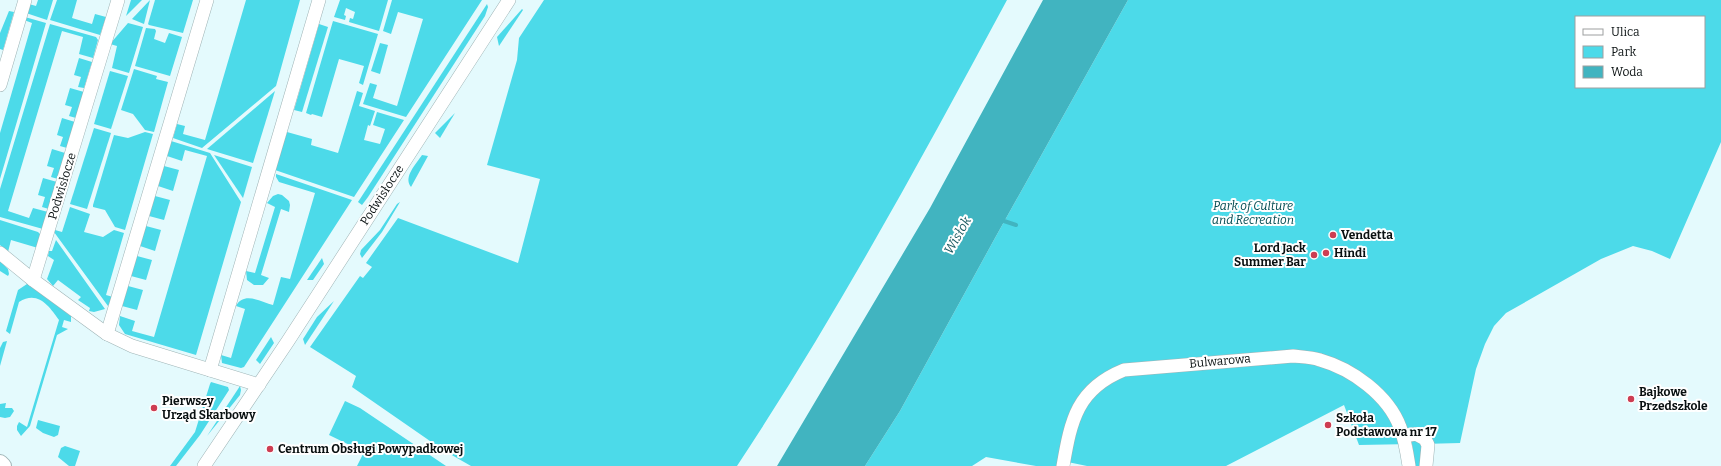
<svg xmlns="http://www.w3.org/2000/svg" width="1721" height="466" font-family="Bitter,serif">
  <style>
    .green { fill: #4cdae9; fill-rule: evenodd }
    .water { fill: #41b4c0 }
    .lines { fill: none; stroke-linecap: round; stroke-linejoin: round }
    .stream { stroke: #41b4c0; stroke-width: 4 }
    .minor-casing { stroke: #9fb4b6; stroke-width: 14 }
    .major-casing { stroke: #9fb4b6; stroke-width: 18 }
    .minor { stroke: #fff; stroke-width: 13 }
    .major { stroke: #fff; stroke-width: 16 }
    .poi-dot { fill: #cd3d52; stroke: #fff; stroke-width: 1.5 }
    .labels { text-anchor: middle; stroke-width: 4; stroke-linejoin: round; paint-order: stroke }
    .street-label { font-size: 12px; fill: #091011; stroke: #fff }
    .park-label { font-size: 12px; font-style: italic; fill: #014a50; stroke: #fff }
    .poi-label { font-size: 12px; font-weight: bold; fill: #091011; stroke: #fff; text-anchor: start }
    .water-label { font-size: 13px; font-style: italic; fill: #1b5a61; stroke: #fff }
  </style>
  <rect width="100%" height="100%" fill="#e4fafd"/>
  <!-- green -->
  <g class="green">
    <path d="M38,0h15l-6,20 -21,-7 3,-9 7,2z"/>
    <path d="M57,0h20l-5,18 20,6 3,-10 11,3 -6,18 -50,-15z"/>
    <path d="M131,0h11l-16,16z"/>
    <path d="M150,0l-6,24 -12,-5z"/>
    <path d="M155,0h38l-10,33 -34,-8 -1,-1z"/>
    <path d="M246,0h54l-24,86 -74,62 -29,-10 4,-14 8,2 -2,8 22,6z"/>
    <path d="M340,0h48l-9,31 -30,-9 1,-4 3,1 2,-7 -9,-4 -2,7 2,1 -1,4 -11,-3z"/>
    <path d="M392,0h90l-76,117 -43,-13 7,-21 7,2 -4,13 24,8 26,-87 -25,-7 -7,22 -8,-3z"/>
    <path d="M544,0h463c-85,158 -171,316 -270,466h-266l-28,-16 -91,-63 4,-11 -46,-29 50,-71 3,2 9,-11 -6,-4 32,-45 120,45 22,-84 -53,-14 30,-105 2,-22z"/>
    <path d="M1128,0h593v142l-51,117 -18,-8 -19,-5 -32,13 -95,54 -12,13 -9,18 -9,25 -16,74 -38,1 -1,22h-6l-3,-22 -53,1 -15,-40 -118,61h-139l-29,-6 -1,6h-21l-50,-9 -14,9h-107l35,-55 95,-173zM1576,17h128v70h-128z"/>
    <path d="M487,4l1,3 -3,9 -117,181 -6,8 -4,-3z"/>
    <path d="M522,9l1,1 -24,36 -2,-9z"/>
    <path d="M9,11l5,1 -11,38 -3,-1v-16z"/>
    <path d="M25,17l21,6 -46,156v-46l32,-110 -8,-3z"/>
    <path d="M333,21l45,13 -15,51 -4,-2 5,-17 -25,-7 -17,58 -10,-3 -1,1 -5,-2z"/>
    <path d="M128,23l15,4 -14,46 -17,-5 5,-22 -7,-2z"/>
    <path d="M50,24l46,13 2,3 -5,18 -14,-4 4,-17 -21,-6 -54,180 21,7 4,-10 15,4 -5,17 -43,-12v-28z"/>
    <path d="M319,24l9,3 -26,85 -8,-2z"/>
    <path d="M146,28l9,1 1,2 -2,8 11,4 4,-10 13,4 -12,39 -35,-10z"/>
    <path d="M380,43l8,2 -8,29 -9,-3z"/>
    <path d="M79,58l13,4 -8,26 -6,-1 3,-10 -7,-2z"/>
    <path d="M134,69l23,7 -1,3 12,3 -14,50 -9,-2 -12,-16 -12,-4z"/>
    <path d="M110,71l18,5 -17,53 -17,-5z"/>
    <path d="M70,88l14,4 -8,26 -7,-2 3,-9 -7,-2z"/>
    <path d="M275,91l-22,72 -46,-14z"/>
    <path d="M357,91l6,2 -4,13 16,5 -5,15 -2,-1 -4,15 16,4 5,-15 -12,-4 4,-13 27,8 -50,77 -79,-27 12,-38 25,7 -1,6 27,8z"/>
    <path d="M455,113l-15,25 -5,-5z"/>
    <path d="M62,118l13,4 -8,26 -7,-2 3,-9 -6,-2z"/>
    <path d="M94,128l17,5 -24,76 -17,-5z"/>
    <path d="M145,132l8,2 -28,96 -10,-3 -10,-17 -12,-3v-2l21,-70 14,3z"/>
    <path d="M171,141l39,12 31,49 -45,153 -71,-21 -6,-9 1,-9 15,5 -3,10 22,6 53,-181 -22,-6 -3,11 -15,-5z"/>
    <path d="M52,149l13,4 -7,26 -7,-2 3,-9 -7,-2z"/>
    <path d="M214,155l38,12 -9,31z"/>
    <path d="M422,155l6,1 -17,31c-8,-10 5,-23 11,-32z"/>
    <path d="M164,166l15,4 -6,21 -15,-5z"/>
    <path d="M276,174l76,26 -108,167 -3,1 -19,-5 -1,-8 10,3 14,-49 -9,-3c8,-15 25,-4 37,-1l8,-28 9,2 25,-86 -36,-11 -3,-5z"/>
    <path d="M43,178l14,4 -8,27 -7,-2 3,-10 -7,-2z"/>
    <path d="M278,194l4,1 7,6 1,4 -1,7 -8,-3 -20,66 8,3 -6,7h-9l-7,-5 -1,-9 9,2 20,-66 -8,-4 6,-7z"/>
    <path d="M155,196l15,4 -6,20 -15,-4z"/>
    <path d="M400,202l-18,30 -20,26 -2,-4 1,-4 19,-20 17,-26z"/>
    <path d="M70,207l20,7 -6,18 19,5 11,-7 10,3 -18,62 7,2 -5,9 -54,-74 1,-2 7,2z"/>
    <path d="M0,220l38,12 3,3 -3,13 -27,-8 -3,12 -8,-7z"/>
    <path d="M146,226l15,4 -6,21 -15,-5z"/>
    <path d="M56,240l49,69 -11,3 -5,-1 1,-3 -12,-8 3,-3 -23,-17 -5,6 -6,-7 7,-19 -6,-4 1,-5h3z"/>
    <path d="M137,256l15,4 -6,20 -15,-4z"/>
    <path d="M322,258l2,6 -11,16h-6z"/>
    <path d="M0,261l8,8 1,5 -1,2 -8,-5z"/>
    <path d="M27,284h4l40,32v6l-7,-2 -2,7 6,2 -11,6 -27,91 -9,10 -4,-6v-4l2,-4 8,5 32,-107c-10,-14 -21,-30 -40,-18l-9,32 -4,-3 12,-41z"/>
    <path d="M128,286l15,4 -6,20 -15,-4z"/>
    <path d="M334,301l-29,44 -2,-6 14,-22z"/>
    <path d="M271,337l3,6 -14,21 -4,-4z"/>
    <path d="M7,341l-7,25v-18l3,-6z"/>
    <path d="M211,382l17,5 1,3 -29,45 -24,31h-6l25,-34 15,-48z"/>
    <path d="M240,386l1,4 -1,5 -33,41z"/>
    <path d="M345,401l15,7 86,58h-89l7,-14 -35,-17z"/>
    <path d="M6,403l-1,5h7l2,3 -4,6 -5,1 -5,-1v-13z"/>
    <path d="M38,420l22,6 -2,9 -4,2 -11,-4 -7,-5z"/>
    <path d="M65,446l15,5 -5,15h-6l-11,-9 3,-9z"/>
  </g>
  <!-- water -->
  <path class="water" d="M1043,0h85l-133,238 -95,173 -35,55h-88l153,-258z"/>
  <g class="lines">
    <!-- stream -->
    <path class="stream" d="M1004,221l12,4"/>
    <defs>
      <g id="minor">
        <path d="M0,85l25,-85"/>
        <path d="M0,253l33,27 74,54 25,12 127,39"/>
        <path d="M33,280l85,-280"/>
        <path d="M107,334l100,-334"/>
        <path d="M210,370l109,-370"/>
        <path d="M1404,436l12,-2 9,5 3,6 -2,21"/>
        <path d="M204,466l84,-125 221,-341"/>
        <path d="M1063,466c8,-46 14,-77 61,-96l169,-14c9,1 18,1 27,4 32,9 68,35 80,67 5,12 7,26 9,39"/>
      </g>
      <path id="major" d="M0,463l3,3"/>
    </defs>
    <!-- minor casing -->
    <use href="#minor" class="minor-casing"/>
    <!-- major casing -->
    <use href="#major" class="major-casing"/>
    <!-- minor -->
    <use href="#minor" class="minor"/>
    <!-- major -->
    <use href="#major" class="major"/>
  </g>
  <!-- markers -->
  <g class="poi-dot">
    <circle cx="1333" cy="235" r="4"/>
    <circle cx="1326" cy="253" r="4"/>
    <circle cx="1314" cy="255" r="4"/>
    <circle cx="1631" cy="399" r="4"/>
    <circle cx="154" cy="408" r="4"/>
    <circle cx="1328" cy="425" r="4"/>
    <circle cx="270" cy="449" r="4"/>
  </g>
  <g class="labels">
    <!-- street labels -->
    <g class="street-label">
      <text transform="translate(62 186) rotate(-73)" y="4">Podwisłocze</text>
      <text transform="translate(382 195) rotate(-57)" y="4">Podwisłocze</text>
      <text transform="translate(1220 361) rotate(-5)" y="4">Bulwarowa</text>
    </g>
    <!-- park labels -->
    <g class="park-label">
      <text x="1253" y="210">Park of Culture<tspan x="1253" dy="14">and Recreation</tspan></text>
    </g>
    <!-- poi labels -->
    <g class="poi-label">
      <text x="1341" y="239">Vendetta</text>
      <text x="1306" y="252" text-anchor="end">Lord Jack<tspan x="1306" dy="14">Summer Bar</tspan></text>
      <text x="1334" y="257">Hindi</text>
      <text x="1639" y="396">Bajkowe<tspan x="1639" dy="14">Przedszkole</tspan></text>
      <text x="162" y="405">Pierwszy<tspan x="162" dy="14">Urząd Skarbowy</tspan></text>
      <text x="1336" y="422">Szkoła<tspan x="1336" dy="14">Podstawowa nr 17</tspan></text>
      <text x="278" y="453">Centrum Obsługi Powypadkowej</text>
    </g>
    <!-- water labels -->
    <g class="water-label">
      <text transform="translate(957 235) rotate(-60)" y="5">Wisłok</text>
    </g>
  </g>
  <!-- legend -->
  <rect x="1575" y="16" width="130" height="72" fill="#ffffff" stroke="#9d9fa0"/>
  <rect x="1583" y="29" width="20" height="6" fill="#ffffff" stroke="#9d9fa0"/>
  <text x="1611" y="36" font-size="12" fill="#091011">Ulica</text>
  <rect x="1583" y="46" width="20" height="12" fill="#4cdae9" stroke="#9d9fa0"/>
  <text x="1611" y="56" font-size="12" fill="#091011">Park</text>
  <rect x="1583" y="66" width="20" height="12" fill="#41b4c0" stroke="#9d9fa0"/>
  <text x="1611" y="76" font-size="12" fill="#091011">Woda</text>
</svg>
